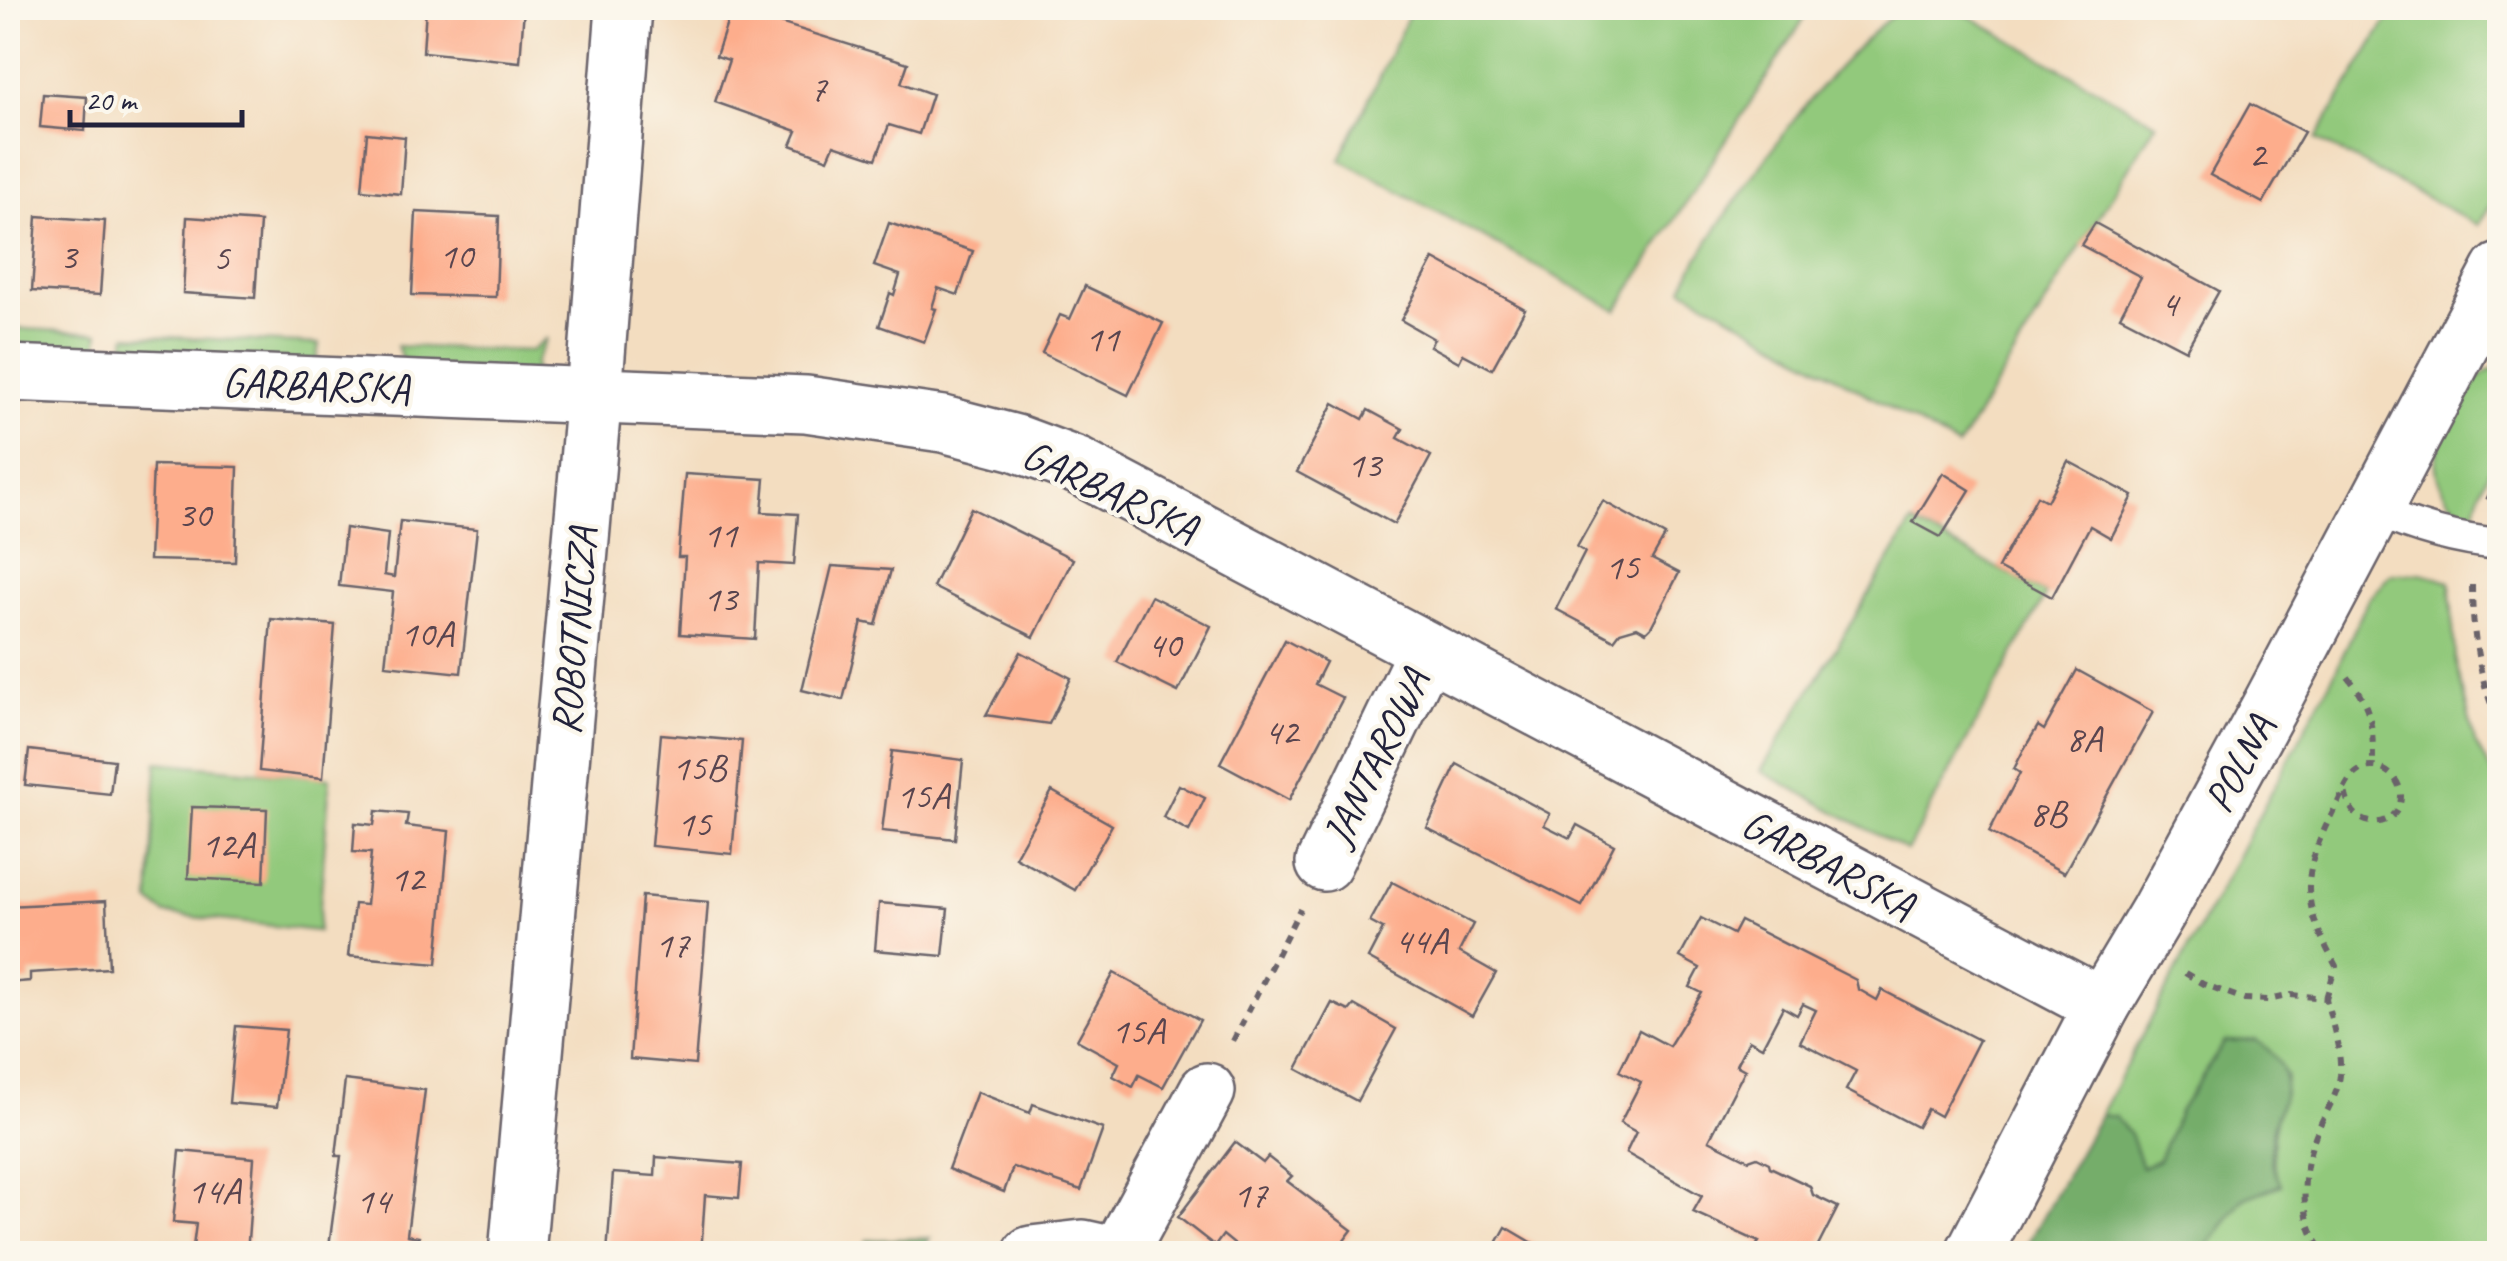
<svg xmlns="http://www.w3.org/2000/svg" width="2507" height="1261" font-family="Caveat,sans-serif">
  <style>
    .green { fill: #92c97b; stroke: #5a765b; stroke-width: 2.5 }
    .forest { fill: #75ad6b; stroke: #4c6853; stroke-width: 2.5 }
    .building { fill: #fdad8c }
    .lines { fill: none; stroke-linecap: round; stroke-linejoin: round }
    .lane-casing { stroke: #6b636a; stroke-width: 35 }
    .street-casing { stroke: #6b636a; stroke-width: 60 }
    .path { stroke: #6b636a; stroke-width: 6; stroke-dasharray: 8 8; stroke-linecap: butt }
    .lane { stroke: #fff; stroke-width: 30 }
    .street { stroke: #fff; stroke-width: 55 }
    .labels { text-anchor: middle; stroke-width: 9; stroke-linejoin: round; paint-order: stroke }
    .number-label { font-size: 38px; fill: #59454f }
    .street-label { font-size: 42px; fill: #22223b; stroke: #fbf7ec }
  </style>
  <rect width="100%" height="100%" fill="#fbf7ec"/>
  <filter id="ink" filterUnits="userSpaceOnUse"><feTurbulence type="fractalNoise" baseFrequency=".01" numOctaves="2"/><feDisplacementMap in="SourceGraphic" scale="20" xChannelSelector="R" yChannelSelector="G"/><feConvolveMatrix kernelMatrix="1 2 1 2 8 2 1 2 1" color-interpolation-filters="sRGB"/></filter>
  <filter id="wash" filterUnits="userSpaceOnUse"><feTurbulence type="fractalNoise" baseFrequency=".0048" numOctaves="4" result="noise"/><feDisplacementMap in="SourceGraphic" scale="40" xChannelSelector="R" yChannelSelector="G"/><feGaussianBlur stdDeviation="2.25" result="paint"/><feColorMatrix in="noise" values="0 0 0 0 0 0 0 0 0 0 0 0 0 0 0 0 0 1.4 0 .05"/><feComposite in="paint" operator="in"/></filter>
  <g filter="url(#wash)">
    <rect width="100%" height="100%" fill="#f3ddc0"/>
    <!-- green -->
    <g class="green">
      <path d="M1412,8h399l-194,302 -277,-151z"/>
      <path d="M1901,8h54l201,115 -198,324 -275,-159c16,-36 39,-67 61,-99 48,-69 92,-128 157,-181z"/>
      <path d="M2399,8h100v185l-21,32 -162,-86 73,-122z"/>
      <path d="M8,328l91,5 -3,27 -88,-5z"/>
      <path d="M126,335l193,9 -4,25 -192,-9z"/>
      <path d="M547,338l-12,25v11l-129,-3 -9,-25 134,5z"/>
      <path d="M2494,369l5,1v81l-17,35 -9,29c-26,-7 -42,-38 -36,-63 4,-15 16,-30 23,-43 9,-16 15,-35 34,-40z"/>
      <path d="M1912,523l134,71 -139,257 -146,-80z"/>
      <path d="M2421,573l29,8 5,77 20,85 24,42v468h-296l39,-54 38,-14c-16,-44 -3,-65 7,-108l-31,-37 -31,2 -45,68 -21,50 -17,7 -27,-50 -15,-2 236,-445 32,-71 22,-25z"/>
      <path d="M157,762l173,16 -12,153 -152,-17 -16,-12z"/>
    </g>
    <!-- forest -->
    <g class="forest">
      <path d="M2256,1040c58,40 11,64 15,115 0,10 6,20 10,30l-39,14 -39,54h-181l78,-138 15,2 15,17 12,33 17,-7 21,-50 45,-68z"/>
      <path d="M930,1238l-9,15h-58l4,-13z"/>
    </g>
    <g id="blocks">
      <!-- building -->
      <g class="building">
        <path d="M426,8h98l-4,54 -97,-10z"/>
        <path d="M732,8l176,55 -7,20 31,11 -13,40 -30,-9 -13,34 -42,-14 -6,14 -37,-14 6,-14 -82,-29 14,-42 -13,-4z"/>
        <path d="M43,94l44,3 -2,34 -45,-4z"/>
        <path d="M2250,104l54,28 -41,71 -53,-28z"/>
        <path d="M367,133l38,4 -4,57 -39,-4z"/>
        <path d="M416,212l83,4 -3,81 -84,-2z"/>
        <path d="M37,216l68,5 -5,74 -68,-4z"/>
        <path d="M187,217l73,5 -5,76 -72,-5z"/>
        <path d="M889,223l84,28 -15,44 -20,-7 -6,20 4,1 -12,33 -45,-16 11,-33 4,2 6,-20 -26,-9z"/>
        <path d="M2095,223l124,68 -33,59 -66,-34 21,-39 -60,-32z"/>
        <path d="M1434,259l91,50 -33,60 -29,-15 -4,8 -29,-16 4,-7 -33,-19z"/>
        <path d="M1085,286l78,37 -35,72 -86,-42 18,-38 10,4z"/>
        <path d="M1334,403l29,16 5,-9 35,19 -5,9 33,18 -37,68 -97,-52z"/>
        <path d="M8,458l8,1 -5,81h-3z"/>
        <path d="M2068,461l65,35 -22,42 -21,-12 -38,71 -54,-29 39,-72 10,5z"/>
        <path d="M153,465l85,2 -3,95 -86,-2z"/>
        <path d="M1943,473l27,17 -29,47 -28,-15z"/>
        <path d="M685,474l80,5 -3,33 36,2 -4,51 -35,-2 -4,76 -75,-5 5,-77h-7z"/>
        <path d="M1603,501l62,35 -13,23 27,14 -28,54 -5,5 -9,-5 -17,5 -6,8 -58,-31 29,-57 -8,-5z"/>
        <path d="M971,508l102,51 -39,78 -101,-50z"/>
        <path d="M400,521l77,8 -16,144 -76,-8 8,-73 -54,-6 6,-58 43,6 -4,41 10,2z"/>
        <path d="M832,566l59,4 -15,55 -14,-3 -19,78 -41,-10z"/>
        <path d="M1151,596l60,30 -33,66 -61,-30z"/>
        <path d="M271,619l64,6 -12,153 -64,-7z"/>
        <path d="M1285,640l41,22 -11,22 28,14 -54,102 -69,-37z"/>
        <path d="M1021,652l50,26 -22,46 -63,-9z"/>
        <path d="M2077,670l76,42 -89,161 -75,-41 31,-59 -6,-4 10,-20 14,-23 6,4z"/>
        <path d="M661,734l81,7 -10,113 -81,-8z"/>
        <path d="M29,750l85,10 -4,34 -85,-9z"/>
        <path d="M892,751l71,9 -8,79 -73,-8z"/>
        <path d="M1457,764l93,50 -6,11 26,13 7,-13 37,20 -32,61 -155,-78z"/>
        <path d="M1179,785l26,13 -16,33 -26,-14z"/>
        <path d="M1052,791l60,34 -37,65 -60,-33z"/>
        <path d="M192,807l75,2 -3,73 -76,-4z"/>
        <path d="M376,811l32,3 -2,12 43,5 -12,133 -89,-8 6,-52 12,1 5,-52 -18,-1 2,-29 19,2z"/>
        <path d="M1392,882l81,42 -14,28 37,21 -24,43 -104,-58 15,-29 -13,-7z"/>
        <path d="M642,896l66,6 -13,163 -65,-6z"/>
        <path d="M106,901l3,67 -79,5v8l-22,2v-77z"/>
        <path d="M879,903l69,6 -5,47 -68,-6z"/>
        <path d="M1701,918l32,16 7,-13 116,59 2,9 19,11 5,-10 97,50 -39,76 -13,-7 -10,18 -71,-37 10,-19 -56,-29 16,-32 -13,-6 -6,11 -14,-8 -21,40 -13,-7 -13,25 9,5 -36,70 40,20 8,-3 12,6 1,4 40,19 3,9 25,12 -24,47h-42l-16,-8 3,-4 -66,-30 9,-16 -76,-43 10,-21 -16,-9 21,-41 -22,-11 20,-41 30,16 33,-53 -12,-6 10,-19 -20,-11z"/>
        <path d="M1114,973l86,47 -37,67 -24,-12 -6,12 -20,-11 6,-13 -42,-23z"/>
        <path d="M1332,1003l17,8 5,-6 42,24 -39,72 -60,-32z"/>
        <path d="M236,1026l50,4 -9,77 -48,-4z"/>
        <path d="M345,1080l80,10 -18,145 12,2 -2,17h-89l13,-98h-5z"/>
        <path d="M977,1092l53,21 3,-9 70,25 -22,61 -68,-23 -9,25 -56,-23z"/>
        <path d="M1235,1142l28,21 5,-6 24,19 -5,5 65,49 -18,24h-88l-23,-19 -8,11 -37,-29z"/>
        <path d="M180,1151l74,7 -7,96h-55l4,-30 -23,-2z"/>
        <path d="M656,1157l86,7 -3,34 -34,-3 -4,59h-94l6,-81 42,3z"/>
        <path d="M1506,1227l46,27h-61z"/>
      </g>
    </g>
  </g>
  <g filter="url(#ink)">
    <use href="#blocks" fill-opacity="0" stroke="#6b636a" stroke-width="2.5"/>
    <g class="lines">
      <defs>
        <path id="lane" d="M2374,510c40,18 82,30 126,34"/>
        <g id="street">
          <path d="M8,373l798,31 137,20 73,19 62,23 1024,540"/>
          <path d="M1324,863l102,-212"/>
          <path d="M517,1254l77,-860 30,-386"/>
          <path d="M1031,1254l52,-6 27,6"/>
          <path d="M1119,1254l88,-163"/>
          <path d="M1973,1254l129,-248 56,-94 113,-208 229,-433"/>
        </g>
      </defs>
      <!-- lane casing -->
      <use href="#lane" class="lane-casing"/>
      <!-- street casing -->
      <use href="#street" class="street-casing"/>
      <!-- path -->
      <g class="path">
        <path d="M2488,500l12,-25"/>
        <path d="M2472,585c0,47 7,97 28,140"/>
        <path d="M2493,587l7,57"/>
        <path d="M2348,677c25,32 25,50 25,89"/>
        <path d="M2185,973l18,11 41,15 25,1 22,-5 35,3c5,25 16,52 14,77 -2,19 -13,35 -21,52 -17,39 -24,92 7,127"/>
        <path d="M2326,998l10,-32c-37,-67 -35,-93 0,-160 7,-13 12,-31 26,-37 18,-8 38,8 39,26 1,34 -51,41 -56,-6"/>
        <path d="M1233,1041l67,-132"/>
      </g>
      <!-- lane -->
      <use href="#lane" class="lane"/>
      <!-- street -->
      <use href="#street" class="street"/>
    </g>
  </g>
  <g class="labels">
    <!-- number labels -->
    <g class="number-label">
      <text x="818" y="101">7</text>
      <text x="2257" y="167">2</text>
      <text x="456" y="268">10</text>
      <text x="68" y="269">3</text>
      <text x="221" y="270">5</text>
      <text x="2169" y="316">4</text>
      <text x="1102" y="351">11</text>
      <text x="1364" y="477">13</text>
      <text x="194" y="527">30</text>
      <text x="720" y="547">11</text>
      <text x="1622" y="579">15</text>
      <text x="720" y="611">13</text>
      <text x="427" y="646">10A</text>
      <text x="1164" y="657">40</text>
      <text x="1281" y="744">42</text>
      <text x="2084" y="751">8A</text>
      <text x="699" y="780">15B</text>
      <text x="923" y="808">15A</text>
      <text x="2048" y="826">8B</text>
      <text x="694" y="836">15</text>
      <text x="228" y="857">12A</text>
      <text x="407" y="891">12</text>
      <text x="1421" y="953">44A</text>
      <text x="672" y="957">17</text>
      <text x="1138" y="1043">15A</text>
      <text x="214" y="1203">14A</text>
      <text x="1250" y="1207">17</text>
      <text x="373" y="1213">14</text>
    </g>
    <!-- street labels -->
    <g class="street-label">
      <text transform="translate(316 384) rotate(2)" y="15">GARBARSKA</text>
      <text transform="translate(1111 490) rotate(25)" y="15">GARBARSKA</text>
      <text transform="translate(573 631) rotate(-85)" y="15">ROBOTNICZA</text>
      <text transform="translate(1375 757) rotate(-64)" y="15">JANTAROWA</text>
      <text transform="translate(2238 763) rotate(-62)" y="15">POLNA</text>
      <text transform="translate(1829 863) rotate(28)" y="15">GARBARSKA</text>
    </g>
  </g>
  <!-- margin -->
  <rect width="2507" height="1261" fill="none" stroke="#fbf7ec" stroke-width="40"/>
  <!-- scale -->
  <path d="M70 110v15h172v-15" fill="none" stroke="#22223b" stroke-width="5"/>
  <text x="85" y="110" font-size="30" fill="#22223b" stroke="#fbf7ec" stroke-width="8" paint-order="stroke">20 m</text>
</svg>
